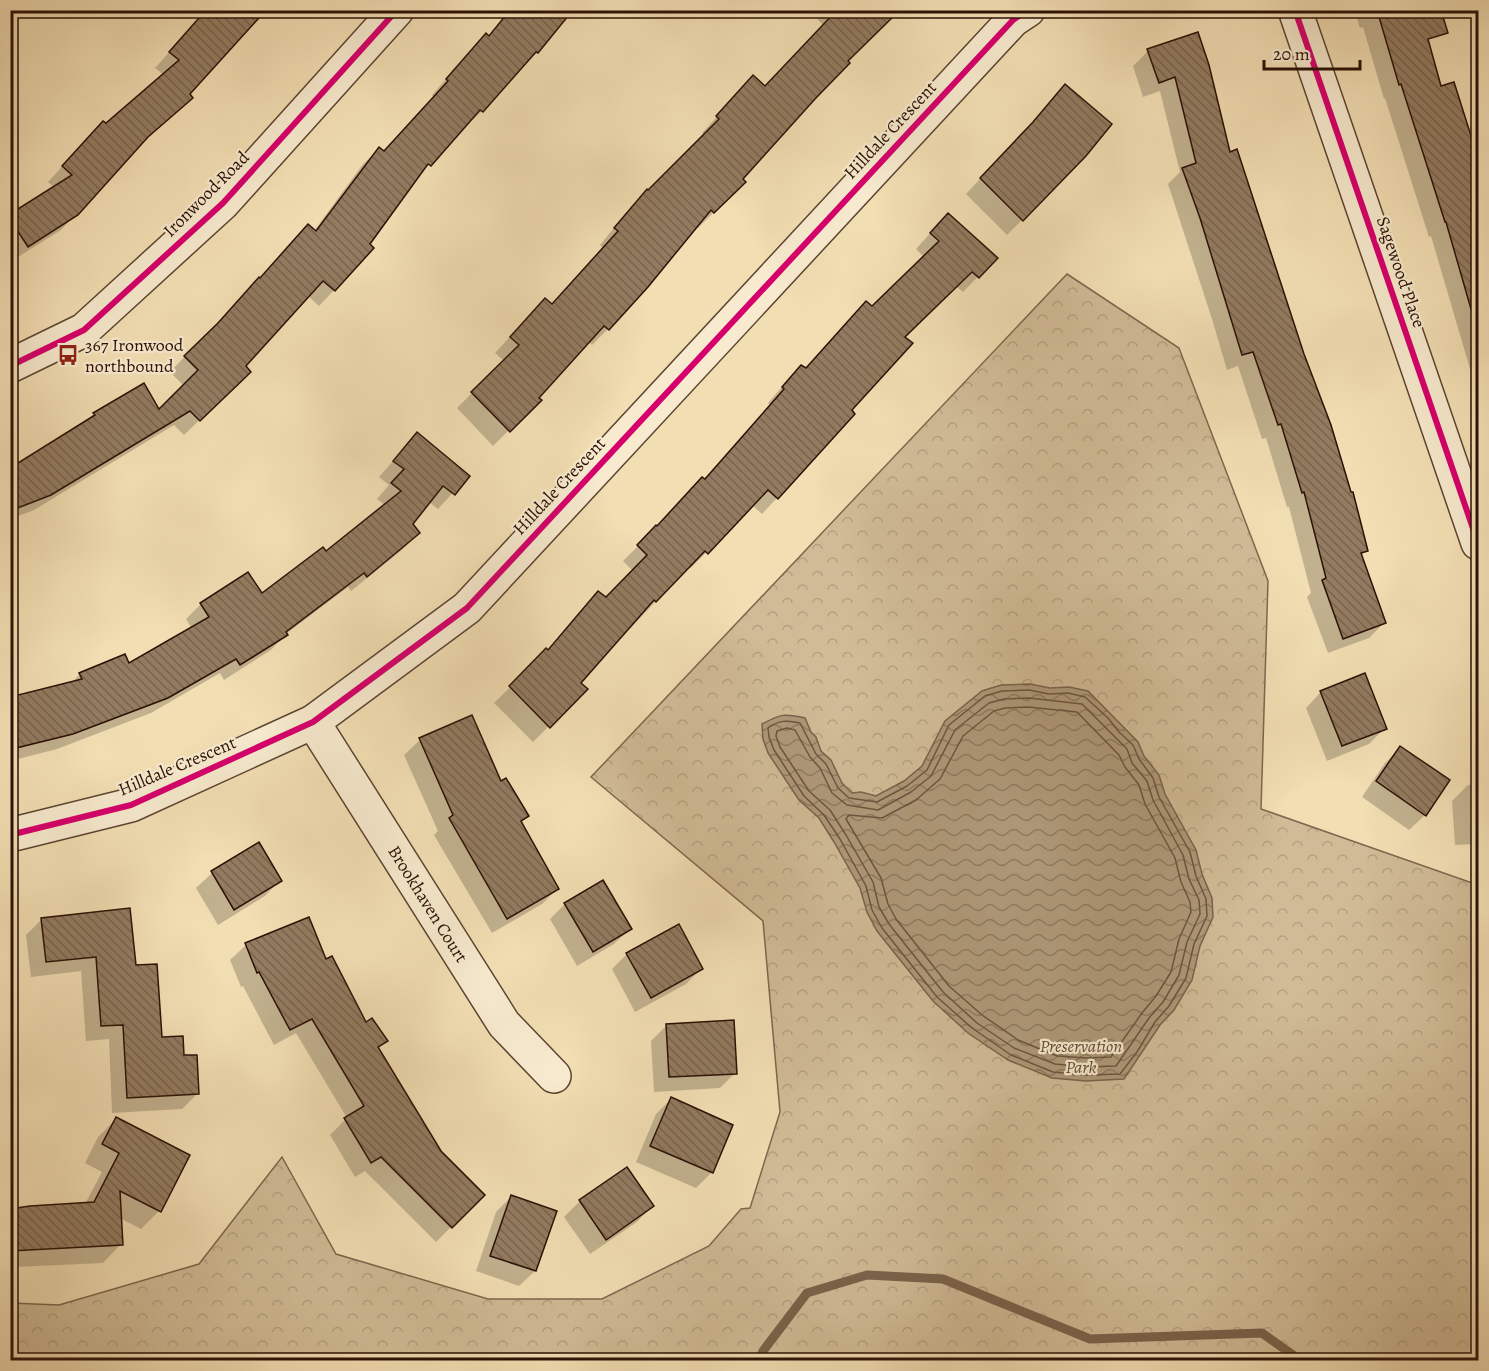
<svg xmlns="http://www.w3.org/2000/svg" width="1489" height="1371" font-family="Alegreya,serif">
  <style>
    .forest { fill: url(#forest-crowns); stroke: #7e664e; stroke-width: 1.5 }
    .water { fill: url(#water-waves); stroke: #7a624a; stroke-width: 1.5 }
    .shadow { fill: #0003 }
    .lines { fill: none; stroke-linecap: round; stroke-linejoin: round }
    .shore { stroke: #6c543f; stroke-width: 1.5 }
    .stream { stroke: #7a624a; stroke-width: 9 }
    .building { fill: url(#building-back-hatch); stroke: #2b1006; stroke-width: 1.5 }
    .street-casing { stroke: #5d4431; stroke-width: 36 }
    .street { stroke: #f7eace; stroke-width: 33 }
    .cycleway-casing { stroke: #f7eace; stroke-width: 10 }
    .cycleway { stroke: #d6006c; stroke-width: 6 }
    .labels { text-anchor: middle; stroke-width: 4.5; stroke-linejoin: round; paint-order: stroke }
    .street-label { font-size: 18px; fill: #2b1006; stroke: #f7eace }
    .poi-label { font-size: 18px; fill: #2b1006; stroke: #f7eace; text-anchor: start }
    .park-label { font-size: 18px; font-style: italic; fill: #654c38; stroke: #f7eace }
  </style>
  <defs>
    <pattern id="forest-crowns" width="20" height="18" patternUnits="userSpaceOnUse" patternTransform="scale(1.5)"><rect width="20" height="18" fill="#d0bb96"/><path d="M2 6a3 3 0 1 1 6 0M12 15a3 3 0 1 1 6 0" fill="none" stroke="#b3a080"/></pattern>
    <pattern id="water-waves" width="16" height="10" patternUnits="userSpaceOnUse" patternTransform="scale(1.5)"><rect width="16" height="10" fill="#ae9878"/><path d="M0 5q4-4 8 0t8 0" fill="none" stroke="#8e7b60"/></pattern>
    <pattern id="building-back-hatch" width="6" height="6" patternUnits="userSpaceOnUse" patternTransform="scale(1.5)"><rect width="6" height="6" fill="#927b60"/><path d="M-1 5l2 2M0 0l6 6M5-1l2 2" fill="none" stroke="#77634d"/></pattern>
  </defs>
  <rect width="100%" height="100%" fill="#f2deb3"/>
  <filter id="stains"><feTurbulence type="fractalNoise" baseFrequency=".00333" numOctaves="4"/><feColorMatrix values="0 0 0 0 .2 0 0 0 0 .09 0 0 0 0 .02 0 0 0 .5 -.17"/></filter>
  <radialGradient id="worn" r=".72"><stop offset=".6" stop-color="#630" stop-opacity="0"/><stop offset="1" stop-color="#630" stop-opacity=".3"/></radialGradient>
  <!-- forest -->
  <path class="forest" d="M1067,274l112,74 89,233 -7,228 217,76v475h-1467l-1,-57 49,2 140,-41 83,-107 54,97 152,45h114l107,-53 32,-37 9,-1 30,-96 -17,-191 -172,-144z"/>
  <!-- water -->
  <path class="water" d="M1030,684l20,4 19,-1 19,4 50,51 6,14 15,19 6,19 31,56 6,24 10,24 1,19 -13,29 -8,34 -18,30 -14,15 -36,54 -38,2 -34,-3 -44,-18 -40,-27 -35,-32 -56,-70 -10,-19 -7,-24 -26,-46 -15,-24 -20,-18 -31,-47 -5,-14 -1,-15c19,-10 22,-11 43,-6l6,14 5,5 5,14 10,9 11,23 10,10 9,-1 15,4 28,-15 18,-15 23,-45 37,-30 19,-6z"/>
  <!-- shadow -->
  <g class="shadow">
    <path d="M222,10h46l-27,28 -1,-1 -52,57 3,4 -53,48 -77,84 -51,32v-47l45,-27 -7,-6 40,-44 18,-13 58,-50 -9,-7 44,-49z"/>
    <path d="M510,10h61l-34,42 -55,59 -16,15 -1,-1 -50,55 -47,64 4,4 -38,42 -15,16 -11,-10 -64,70 5,6 -65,63 -10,-10 -140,85 -24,9v-59l4,7 72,-44 8,-9 65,-2 25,-26 -14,-14 89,-93 55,-48 49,-67 16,-15 5,4 50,-56 -2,-2 39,-44 17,-14z"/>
    <path d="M818,10h80l-52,52 -105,117 3,3 -46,46 -2,-2 -49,60 -39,43 -16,16 -4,-4 -51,57 3,2 -47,46 -36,-38 47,-47 -9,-8 35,-38 21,-9 52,-58 -3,-3 32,-39 73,-71 -3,-2 51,-56 12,11 59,-62 -10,-11z"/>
    <path d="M1354,10h63l23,78 35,67 3,-1v242l-47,-160 -2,1 -44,-139 -1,1 -21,-72 -3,1z"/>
    <path d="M1197,33l32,121 137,396 -5,6 24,66 -16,16 -41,15 -21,-56 4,-4 -22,-86h-2l-21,-69 -4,1 -24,-73 -11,4 -15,-51 -44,-135 12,-12 -20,-81 -17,6 -10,-31 15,-15z"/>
    <path d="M1065,87l-43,133 -15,15 -41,-41z"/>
    <path d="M933,230l63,28 -33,34 -7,-6 -53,51 -53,73 3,4 -76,84 -15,16 -10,-9 -61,63 -2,-2 -110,117 7,6 -53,53 -39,-39 53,-52 51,-58 8,6 27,-28 -10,-10 81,-81 66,-75 -2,-2 18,-21 16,-15 3,3 119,-113 -8,-8z"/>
    <path d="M417,434l51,42 -30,33 -9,-7 -18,22 7,9 -15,16 -52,42 -3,-4 -62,47 -15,16 -47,30 -4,-7 -69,40 -94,36 -47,12v-62l60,-15 10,-10 48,-9 64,-36 -6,-10 15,-15 60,-8 65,-43 59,-48 -8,-6 12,-14 -10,-8z"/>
    <path d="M1321,692l64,36 -16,16 -42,17 -21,-53z"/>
    <path d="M471,717l30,66 26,33 -7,7 37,66 -15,15 -50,29 -58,-98 4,-4 -34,-76 16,-15z"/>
    <path d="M1400,748l25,67 -16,15 -47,-33 23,-34z"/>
    <path d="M1468,785h10v59l-23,1 -3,-44z"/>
    <path d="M258,844l22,36 -15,16 -47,29 -22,-37 16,-15z"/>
    <path d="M565,904l65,25 -16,15 -37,22 -27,-47z"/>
    <path d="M308,919l17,42 40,63 21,17 -8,8 62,103 43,43 -47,47 -71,-71 -10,6 -25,-42 17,-17 -51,-85 -22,12 -31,-59 -2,1 -11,-27 16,-15z"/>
    <path d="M41,920l94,47 26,71 22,19 14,37 -15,15 -70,4 -3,-74 -23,2 -5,-70 -50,6 -5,-42z"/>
    <path d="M627,954l74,15 -15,15 -51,28 -23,-43z"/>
    <path d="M667,1025l68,48 -15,15 -66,4 -3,-51z"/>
    <path d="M671,1099l60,27 -20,47 -15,15 -60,-26 20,-48z"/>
    <path d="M116,1119l43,92 -18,18 -21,-11 1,26 -18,19 -88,4 -5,5v-61l75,-7 17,-32 -17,-9 13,-26z"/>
    <path d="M627,1169l25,37 -15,16 -47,32 -26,-37 16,-16z"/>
    <path d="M511,1197l44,15 -20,59 -16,15 -43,-15 20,-59z"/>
  </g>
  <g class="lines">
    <!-- shore -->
    <g class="shore">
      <path d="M1029,690l20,4 19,-1 17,4 23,21 11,14 14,13 6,14 14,19 6,19 31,55 6,24 10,23 1,17 -13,28 -8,34 -17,28 -14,16 -18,30 -17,22 -34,1 -33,-3 -42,-17 -39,-27 -35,-31 -55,-69 -10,-18 -6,-24 -26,-47 -16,-24 -20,-19 -30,-46 -5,-13 -1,-9c11,-8 19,-8 32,-5l16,31 10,10 12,24 11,10 28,4 30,-16 20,-16 22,-45 36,-29 17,-5z"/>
      <path d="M1029,698l53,6 45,45 5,14 15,18 6,19 30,55 6,24 10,21 1,14 -13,28 -8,33 -16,27 -14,16 -33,48 -30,1 -31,-3 -41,-16 -37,-25 -34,-31 -54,-68 -10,-17 -6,-25 -27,-47 -16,-25 -21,-19 -29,-44 -4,-11 1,-5 10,-3 8,2 15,27 10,11 12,25 15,12 31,5 33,-18 20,-16 24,-46 34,-27 15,-4z"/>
      <path d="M1028,707l49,5 42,43 6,12 14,18 6,19 30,54 6,24 9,20 1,10 -12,27 -8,33 -15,24 -14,17 -31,44 -25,1 -29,-2 -39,-16 -36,-25 -33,-29 -53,-67 -8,-15 -7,-26 -35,-59 3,-4 33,3 34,-18 24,-21 23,-43 31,-25 11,-3z"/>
    </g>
    <!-- stream -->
    <path class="stream" d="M759,1360l4,-9 44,-58 60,-18 76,4 147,60 172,-6 38,27"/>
  </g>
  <!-- building -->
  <g class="building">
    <path d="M206,10h60l-76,84 3,4 -45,39 -70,78 -50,32 -18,-28v-5l62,-39 -10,-9 41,-45 3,2 73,-63 -10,-8z"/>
    <path d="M510,10h63l-35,43 -2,-1 -53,60 -3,-2 -49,56 -3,-2 -58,80 4,4 -39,43 -12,-10 -77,85 5,6 -51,49 -10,-10 -139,84 -41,16v-43l85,-53 -2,-2 51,-30 15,26 39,-39 -14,-14 34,-33 41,-46 1,1 48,-54 8,7 63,-84 5,4 64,-70 -2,-2 40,-46 3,3z"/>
    <path d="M837,10h63l-52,51 2,2 -35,36 -72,80 3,3 -32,31 -3,-3 -63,77 -39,43 -5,-4 -65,72 3,2 -32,32 -39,-40 48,-47 -9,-8 35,-39 7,6 66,-73 -4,-3 33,-39 1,1 71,-71 -3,-3 37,-41 12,11z"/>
    <path d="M1377,10h64l7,23 -20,6 13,47 13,-4 25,79v147l-8,1 -25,-87h-1l-44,-138 -2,1z"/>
    <path d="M1198,32l11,33 21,87 7,-3 67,205 27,71 20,67h2l15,59 -7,2 25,70 -43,16 -21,-59 4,-2 -22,-86 -2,1 -21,-69 -3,1 -25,-73 -11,3 -42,-137 -18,-50 14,-5 -21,-86 -16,6 -12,-34z"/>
    <path d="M1065,84l47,40 -26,32 -63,65 -43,-43 53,-56z"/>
    <path d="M948,213l50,45 -19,20 -7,-6 -67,65 8,6 -61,67 3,4 -77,85 -10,-9 -60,64 -3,-3 -49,51 -2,-2 -73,83 7,6 -38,39 -41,-42 37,-38 2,2 50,-59 8,6 41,-42 -10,-10 19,-20 1,1 45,-49 3,2 79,-90 -2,-2 19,-22 5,3 60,-67 6,5 67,-65 -9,-8z"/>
    <path d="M417,432l53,44 -15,19 -12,-9 -30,38 7,9 -53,44 -3,-4 -78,59 2,3 -48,30 -4,-6 -68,39 -95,36 -57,14 -6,-22v-29l72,-18 -3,-6 46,-19 4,9 80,-46 -9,-14 48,-31 14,21 61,-46 3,4 75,-60 -10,-8 13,-14 -11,-8z"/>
    <path d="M1365,673l22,56 -45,17 -22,-55z"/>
    <path d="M472,715l29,66 5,-3 23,38 -8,5 38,68 -52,30 -58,-101 4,-3 -34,-77z"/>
    <path d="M1400,746l50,34 -24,36 -50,-35z"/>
    <path d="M259,842l23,39 -48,29 -23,-39z"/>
    <path d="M603,880l29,49 -39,23 -29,-49z"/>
    <path d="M130,908l6,57 21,-1 5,73 21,-1 1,19h13l2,39 -72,4 -4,-73 -22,1 -5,-69 -50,5 -5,-44z"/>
    <path d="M309,917l17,42 6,-3 34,66 6,-4 16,23 -10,6 63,104 44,44 -33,33 -71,-71 -10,6 -27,-45 20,-12 -52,-87 -22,11 -31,-58 -2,1 -12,-30z"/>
    <path d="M679,924l24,45 -52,29 -25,-45z"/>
    <path d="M734,1020l3,54 -68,3 -3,-53z"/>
    <path d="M671,1097l62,28 -20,48 -63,-27z"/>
    <path d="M116,1117l74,38 -29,57 -41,-21 3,54 -113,6v-42l20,-3 64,-4 25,-49 -17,-9z"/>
    <path d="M627,1167l27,39 -48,34 -27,-40z"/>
    <path d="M511,1195l46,16 -21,60 -46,-15z"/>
  </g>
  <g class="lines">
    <defs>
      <g id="street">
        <path d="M1295,10l183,533"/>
        <path d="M10,366l74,-36 139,-127 174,-193"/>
        <path d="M313,722l191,302 50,52"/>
        <path d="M10,835l121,-30 182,-83 154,-114 546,-588 15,-10"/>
      </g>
    </defs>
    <!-- street casing -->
    <use href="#street" class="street-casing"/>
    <!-- street -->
    <use href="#street" class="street"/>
    <defs>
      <g id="cycleway">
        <path d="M1295,10l183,533"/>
        <path d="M10,366l74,-36 139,-127 174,-193"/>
        <path d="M10,835l121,-30 182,-83 154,-114 546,-588 15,-10"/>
      </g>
    </defs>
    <!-- cycleway casing -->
    <use href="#cycleway" class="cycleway-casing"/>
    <!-- cycleway -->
    <use href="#cycleway" class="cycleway"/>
  </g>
  <!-- icons -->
  <defs>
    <symbol id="bus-bare" viewBox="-9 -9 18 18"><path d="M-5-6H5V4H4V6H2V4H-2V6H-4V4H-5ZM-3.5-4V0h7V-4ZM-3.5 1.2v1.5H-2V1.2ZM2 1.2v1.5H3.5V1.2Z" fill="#8f2418" stroke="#f7eace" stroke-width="2.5" paint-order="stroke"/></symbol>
  </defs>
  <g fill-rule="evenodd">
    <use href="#bus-bare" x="53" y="340" width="30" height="30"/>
  </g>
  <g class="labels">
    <!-- street labels -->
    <g class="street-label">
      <text transform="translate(890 130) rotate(-47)" y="6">Hilldale Crescent</text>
      <text transform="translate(206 194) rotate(-45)" y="6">Ironwood Road</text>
      <text transform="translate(1401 272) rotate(71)" y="6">Sagewood Place</text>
      <text transform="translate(559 486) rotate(-47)" y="6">Hilldale Crescent</text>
      <text transform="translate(177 766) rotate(-23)" y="6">Hilldale Crescent</text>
      <text transform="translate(428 904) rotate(58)" y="6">Brookhaven Court</text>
    </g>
    <!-- poi labels -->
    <g class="poi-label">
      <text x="85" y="351">367 Ironwood<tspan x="85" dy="21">northbound</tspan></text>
    </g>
    <!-- park labels -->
    <g class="park-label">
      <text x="1081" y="1052">Preservation<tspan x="1081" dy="21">Park</tspan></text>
    </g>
  </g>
  <!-- margin -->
  <rect width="1489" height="1371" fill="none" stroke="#f2deb3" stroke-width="36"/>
  <rect x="12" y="12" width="1465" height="1347" fill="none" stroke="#2b1006" stroke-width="3"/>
  <rect x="18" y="18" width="1453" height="1335" fill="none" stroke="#2b1006" stroke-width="1.5"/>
  <!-- scale -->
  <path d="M1264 60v9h96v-9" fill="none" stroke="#2b1006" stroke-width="3"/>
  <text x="1273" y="60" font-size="18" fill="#2b1006" stroke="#f7eace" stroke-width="4.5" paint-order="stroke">20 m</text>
  <rect width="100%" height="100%" filter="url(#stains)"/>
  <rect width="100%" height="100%" fill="url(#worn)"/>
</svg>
